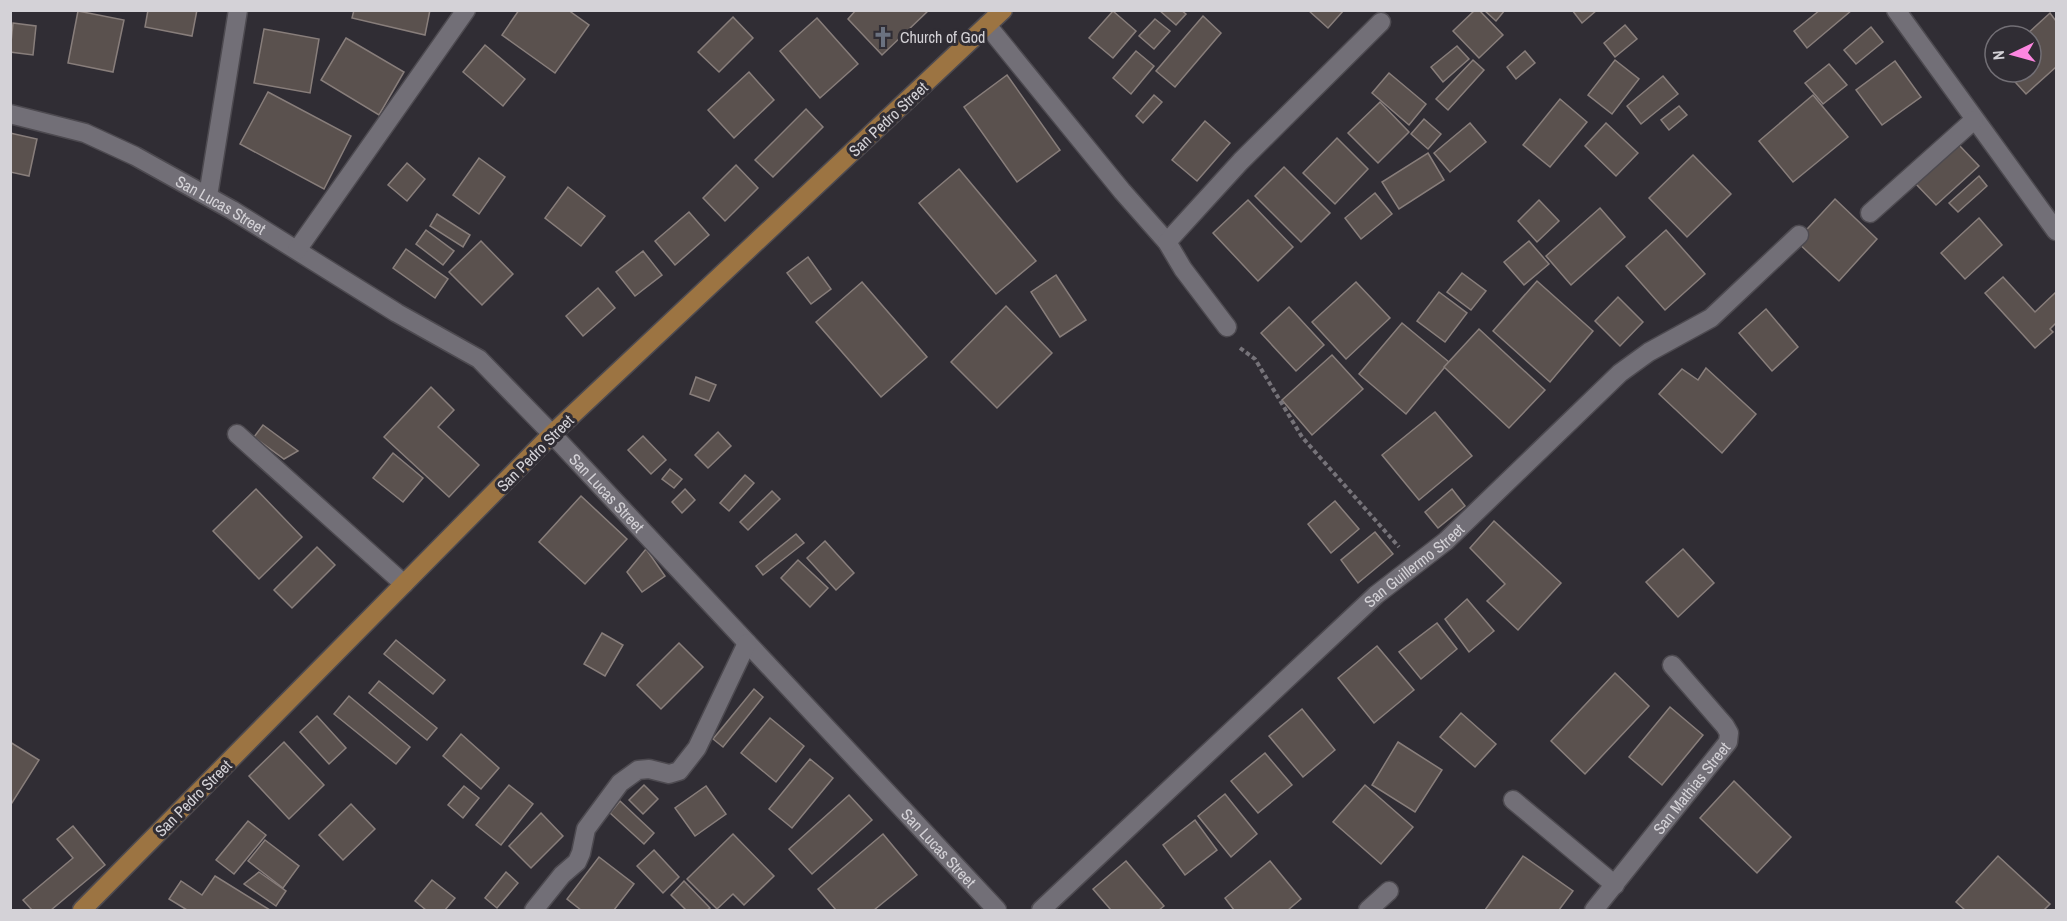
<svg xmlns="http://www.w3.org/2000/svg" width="2067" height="921" font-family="'Archivo Narrow',sans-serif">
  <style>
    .building { fill: #5a514e; stroke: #887e7b; stroke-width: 1.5 }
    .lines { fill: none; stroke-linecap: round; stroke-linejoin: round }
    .minor-casing { stroke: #4d4a50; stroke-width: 21 }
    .major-casing { stroke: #4d4a50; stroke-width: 21 }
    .path { stroke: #767379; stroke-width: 4; stroke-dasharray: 4.5 3; stroke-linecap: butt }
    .minor { stroke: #726f77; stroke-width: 18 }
    .major { stroke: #9c7442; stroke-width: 18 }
    .labels { text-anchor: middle; stroke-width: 6; stroke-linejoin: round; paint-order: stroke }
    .poi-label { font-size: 16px; fill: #d4d2d7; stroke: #302d34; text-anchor: start }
    .street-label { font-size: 16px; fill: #d4d2d7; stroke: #302d34 }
  </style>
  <rect width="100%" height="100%" fill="#302d34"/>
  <!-- building -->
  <g class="building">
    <path d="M148,10h49l-5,26 -47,-9z"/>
    <path d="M354,10h76l-5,25 -73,-17z"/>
    <path d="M519,10h49l21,15 -34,48 -53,-38z"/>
    <path d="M856,10h73l-47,45 -34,-36z"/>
    <path d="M1159,10h22l5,4 -10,11z"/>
    <path d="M1308,10h36l-16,18z"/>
    <path d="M1475,10h4l24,25 -24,23 -26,-27z"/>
    <path d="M1484,10h21l-9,11z"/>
    <path d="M1572,10h25l-15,13z"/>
    <path d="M1820,10h32l-45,38 -13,-17z"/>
    <path d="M78,11l46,9 -11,52 -45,-9z"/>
    <path d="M1113,11l23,20 -23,27 -24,-20z"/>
    <path d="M2050,13l6,8v46l-30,27 -20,-22h25v-36h-6z"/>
    <path d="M1203,16l18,17 -46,54 -19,-16z"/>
    <path d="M733,17l20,21 -34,34 -21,-20z"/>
    <path d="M817,18l41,46 -38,34 -40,-47z"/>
    <path d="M1155,19l15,12 -16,18 -15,-13z"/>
    <path d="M13,23l23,3 -3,29 -23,-3z"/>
    <path d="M1625,25l12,14 -22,18 -11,-14z"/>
    <path d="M1871,27l12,15 -27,22 -12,-14z"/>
    <path d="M264,29l55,10 -9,54 -56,-10z"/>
    <path d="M346,38l58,34 -25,43 -58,-35z"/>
    <path d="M485,45l40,34 -22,27 -40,-34z"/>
    <path d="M1457,46l12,13 -26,23 -12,-15z"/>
    <path d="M1136,51l18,15 -23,28 -18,-16z"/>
    <path d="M1525,51l10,12 -19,16 -9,-12z"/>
    <path d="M1473,60l11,10 -36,40 -12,-11z"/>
    <path d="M1615,60l24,19 -27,35 -24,-19z"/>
    <path d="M1895,61l26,36 -39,28 -26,-35z"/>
    <path d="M1829,64l18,21 -24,19 -18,-21z"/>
    <path d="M749,72l25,28 -40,38 -26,-28z"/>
    <path d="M1389,73l37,31 -17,21 -37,-32z"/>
    <path d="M1007,75l53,75 -43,32 -53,-75z"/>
    <path d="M1663,76l15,18 -37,30 -14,-18z"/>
    <path d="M268,92l83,44 -27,53 -84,-45z"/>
    <path d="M1154,95l8,7 -19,21 -7,-7z"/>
    <path d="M1813,95l35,42 -55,45 -34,-41z"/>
    <path d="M1560,99l27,23 -37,45 -27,-22z"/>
    <path d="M1380,102l29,30 -31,31 -30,-30z"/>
    <path d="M1679,106l8,9 -18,15 -8,-10z"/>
    <path d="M806,109l17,18 -50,50 -18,-17z"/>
    <path d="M1424,119l17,15 -13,15 -17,-15z"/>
    <path d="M1205,121l25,22 -33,38 -25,-21z"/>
    <path d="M1470,123l16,19 -36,30 -16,-19z"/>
    <path d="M1606,123l32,30 -22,23 -31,-30z"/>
    <path d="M10,133l27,6 -8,37 -19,-4z"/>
    <path d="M1337,138l31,31 -33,35 -32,-31z"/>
    <path d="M1958,144l21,22 -43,39 -21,-22z"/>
    <path d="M1428,153l16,27 -45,29 -17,-27z"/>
    <path d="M1693,155l38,39 -44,43 -38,-39z"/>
    <path d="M479,158l26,19 -26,37 -26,-19z"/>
    <path d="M407,163l18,16 -18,22 -19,-16z"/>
    <path d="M736,165l22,23 -33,33 -22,-23z"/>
    <path d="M1284,167l46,46 -29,29 -46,-46z"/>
    <path d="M959,169l77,92 -40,33 -77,-91z"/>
    <path d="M1979,176l8,10 -29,26 -9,-9z"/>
    <path d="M568,187l37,29 -24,30 -36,-28z"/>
    <path d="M1375,193l17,21 -31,25 -16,-21z"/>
    <path d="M1835,199l42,40 -38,42 -43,-40z"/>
    <path d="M1248,200l45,47 -35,34 -45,-48z"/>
    <path d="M1539,200l20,21 -22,21 -19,-21z"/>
    <path d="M1600,208l25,29 -54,48 -25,-29z"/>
    <path d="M689,212l20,23 -34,30 -20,-24z"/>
    <path d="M437,214l33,21 -7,12 -33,-21z"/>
    <path d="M1979,218l23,27 -37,34 -24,-26z"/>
    <path d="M426,230l28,21 -11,14 -27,-21z"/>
    <path d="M1666,230l39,44 -40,36 -39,-44z"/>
    <path d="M481,241l32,33 -31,31 -33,-33z"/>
    <path d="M1529,241l20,23 -25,21 -20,-23z"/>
    <path d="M406,249l42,30 -13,19 -42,-30z"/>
    <path d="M643,251l19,24 -27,21 -19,-24z"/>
    <path d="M808,257l23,32 -20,15 -24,-31z"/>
    <path d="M1462,273l24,18 -15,19 -24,-18z"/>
    <path d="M1056,275l30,45 -26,17 -29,-45z"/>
    <path d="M2003,277l32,35 21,-20v31l-6,6 3,3 -18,16 -50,-55z"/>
    <path d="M1537,281l56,50 -43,51 -57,-51z"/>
    <path d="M862,282l65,75 -46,40 -65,-75z"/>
    <path d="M1356,282l34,36 -44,41 -34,-37z"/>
    <path d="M598,288l17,20 -32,28 -17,-20z"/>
    <path d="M1439,292l28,21 -22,29 -28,-21z"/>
    <path d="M1618,297l25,25 -23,24 -25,-25z"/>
    <path d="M1006,306l46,47 -55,55 -46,-46z"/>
    <path d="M1289,307l35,38 -28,26 -35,-38z"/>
    <path d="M1766,309l32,38 -26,24 -33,-38z"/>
    <path d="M1402,323l47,39 -43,52 -47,-40z"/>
    <path d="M1479,329l66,61 -36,38 -65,-61z"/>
    <path d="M1332,355l31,34 -51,46 -30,-35z"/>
    <path d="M1706,368l50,46 -34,39 -63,-59 23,-25 16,11z"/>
    <path d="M696,377l20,8 -7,16 -19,-7z"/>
    <path d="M431,387l23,23 -16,17 41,38 -30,32 -65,-60z"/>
    <path d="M1435,412l37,44 -53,44 -37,-45z"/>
    <path d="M263,425l35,26 -14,8 -30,-22z"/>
    <path d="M718,432l13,14 -23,22 -13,-13z"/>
    <path d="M643,436l23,24 -15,14 -23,-24z"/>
    <path d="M393,453l30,25 -20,24 -30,-24z"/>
    <path d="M670,469l12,10 -8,9 -12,-9z"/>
    <path d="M745,475l9,8 -25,28 -9,-8z"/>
    <path d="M256,489l46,48 -43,42 -46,-48z"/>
    <path d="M685,489l10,11 -13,13 -10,-11z"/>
    <path d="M1452,489l13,17 -27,22 -13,-16z"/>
    <path d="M772,491l8,8 -32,31 -8,-8z"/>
    <path d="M581,496l46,43 -42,45 -46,-42z"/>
    <path d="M1335,501l24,28 -28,24 -23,-29z"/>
    <path d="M1494,521l67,62 -43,47 -31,-29 18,-17 -35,-36z"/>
    <path d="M1375,532l18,22 -35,29 -17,-23z"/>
    <path d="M796,534l8,9 -41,32 -7,-9z"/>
    <path d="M825,541l29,32 -18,17 -29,-32z"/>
    <path d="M317,547l18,18 -43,43 -18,-18z"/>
    <path d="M646,549l19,27 -23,16 -15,-20z"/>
    <path d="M1683,549l31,34 -36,34 -32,-35z"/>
    <path d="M798,560l30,28 -18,19 -29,-29z"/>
    <path d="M1467,599l27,32 -25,21 -24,-33z"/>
    <path d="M1437,623l20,26 -36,30 -22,-27z"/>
    <path d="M602,633l21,12 -18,31 -21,-12z"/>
    <path d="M396,640l49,40 -12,14 -49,-40z"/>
    <path d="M679,643l24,24 -42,42 -24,-24z"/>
    <path d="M1377,646l37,44 -40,33 -36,-45z"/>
    <path d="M1615,673l34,33 -64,68 -34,-33z"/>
    <path d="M379,681l58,47 -10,12 -58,-47z"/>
    <path d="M754,689l9,8 -40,50 -10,-8z"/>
    <path d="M349,696l61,51 -14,17 -62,-50z"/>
    <path d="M1670,707l33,28 -41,50 -33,-28z"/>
    <path d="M1302,709l33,41 -32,27 -34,-41z"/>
    <path d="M1461,713l35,31 -21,23 -35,-30z"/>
    <path d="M317,716l29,32 -17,16 -29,-32z"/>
    <path d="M770,718l34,28 -28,36 -35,-29z"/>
    <path d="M461,734l38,34 -18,21 -38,-33z"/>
    <path d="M10,742l29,18 -29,46z"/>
    <path d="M284,742l40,43 -35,34 -40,-43z"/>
    <path d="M1398,742l44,28 -27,42 -43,-27z"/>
    <path d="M1265,753l27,32 -34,28 -27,-32z"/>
    <path d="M810,759l23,19 -41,50 -23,-19z"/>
    <path d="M1734,781l57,56 -34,36 -57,-55z"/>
    <path d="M509,785l24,19 -32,41 -25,-20z"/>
    <path d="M644,785l14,14 -15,15 -14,-14z"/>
    <path d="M1365,785l48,42 -32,37 -48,-42z"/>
    <path d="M464,786l15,12 -16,20 -15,-13z"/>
    <path d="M706,786l20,28 -31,22 -20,-28z"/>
    <path d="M1225,794l32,40 -26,23 -33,-41z"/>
    <path d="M849,795l23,25 -60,54 -23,-25z"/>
    <path d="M620,801l34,32 -10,11 -34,-31z"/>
    <path d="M351,804l24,25 -32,31 -24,-25z"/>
    <path d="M541,813l22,23 -32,32 -22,-22z"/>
    <path d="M1195,820l22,30 -32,25 -22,-30z"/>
    <path d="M248,821l18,14 -32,39 -18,-14z"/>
    <path d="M73,826l32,39 -54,45h-19l-9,-10 50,-42 -16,-19z"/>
    <path d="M733,834l41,42 -30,29 -11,-11 -16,15 -30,-30z"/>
    <path d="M883,834l34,41 -43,35h-38l-18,-21z"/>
    <path d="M265,840l34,26 -16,22 -35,-27z"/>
    <path d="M654,850l25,27 -16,16 -26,-27z"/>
    <path d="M1523,856l50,35 -14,19h-74z"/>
    <path d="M1998,856l52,48 -6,6h-79l-9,-8z"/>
    <path d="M599,857l35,27 -20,26h-33l-14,-11z"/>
    <path d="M1126,861l38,45 -5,4h-48l-18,-21z"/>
    <path d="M1270,861l31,38 -13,11h-54l-9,-12z"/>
    <path d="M259,872l27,19 -10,15 -32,-22z"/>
    <path d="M506,872l12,11 -21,25 -12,-10z"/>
    <path d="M215,876l55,34h-83l-18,-11 12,-18 21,14z"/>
    <path d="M432,880l23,18 -10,12h-19l-11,-9z"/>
    <path d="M684,881l26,27 -3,2h-21l-15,-15z"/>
  </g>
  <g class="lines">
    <defs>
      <g id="minor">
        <path d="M1896,10l160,221"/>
        <path d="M987,25l135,166 45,51 16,27 44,58"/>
        <path id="s1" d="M10,114l75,19 50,23 97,54 165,103 82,46 73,75 445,476"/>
        <path d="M208,196l30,-186"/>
        <path d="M1870,213l104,-93"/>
        <path d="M1167,242l74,-81 140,-139"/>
        <path d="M297,250l169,-240"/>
        <path d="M237,434l167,150"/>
        <path d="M1513,800l102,85"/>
        <path d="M534,910l28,-35 15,-13 4,-9 5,-24 34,-46 18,-13 11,-1 20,5 10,-3 18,-23 50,-105"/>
        <path id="s2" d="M1041,910l335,-315 70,-54 174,-168 29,-21 62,-34 88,-83"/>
        <path d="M1368,910l21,-19"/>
        <path id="s3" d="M1594,910l134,-168 1,-9 -4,-7 -53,-61"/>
      </g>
      <path id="major" d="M82,910l470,-476 451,-424"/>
    </defs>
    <!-- minor casing -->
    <use href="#minor" class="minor-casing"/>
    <!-- major casing -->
    <use href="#major" class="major-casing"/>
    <!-- path -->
    <path class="path" d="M1240,348l15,11 47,78 97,110"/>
    <!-- minor -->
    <use href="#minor" class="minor"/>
    <!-- major -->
    <use href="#major" class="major"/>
  </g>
  <!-- icons -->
  <defs>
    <symbol id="church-bare" viewBox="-9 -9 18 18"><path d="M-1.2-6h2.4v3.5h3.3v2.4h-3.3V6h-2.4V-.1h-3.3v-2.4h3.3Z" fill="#6b7280" stroke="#302d34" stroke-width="2.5" paint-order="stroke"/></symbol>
  </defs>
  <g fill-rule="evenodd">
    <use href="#church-bare" x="868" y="22" width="30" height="30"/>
  </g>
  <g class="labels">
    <!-- poi labels -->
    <g class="poi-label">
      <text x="900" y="43">Church of God</text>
    </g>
    <!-- street labels -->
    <g class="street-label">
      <text transform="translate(888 119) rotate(-43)" y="6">San Pedro Street</text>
      <text dy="6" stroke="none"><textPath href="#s1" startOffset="231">San Lucas Street</textPath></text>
      <text transform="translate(535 453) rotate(-45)" y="6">San Pedro Street</text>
      <text dy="6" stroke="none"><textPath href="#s1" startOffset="717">San Lucas Street</textPath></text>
      <text dy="6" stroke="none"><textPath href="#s2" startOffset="508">San Guillermo Street</textPath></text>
      <text dy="6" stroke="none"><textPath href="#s3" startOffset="156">San Mathias Street</textPath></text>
      <text transform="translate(193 798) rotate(-45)" y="6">San Pedro Street</text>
      <text dy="6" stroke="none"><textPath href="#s1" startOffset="1203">San Lucas Street</textPath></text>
    </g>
  </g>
  <!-- border -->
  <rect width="2067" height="921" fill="none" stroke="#d4d2d7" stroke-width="24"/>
  <!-- north arrow -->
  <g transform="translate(2013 54) rotate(265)"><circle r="28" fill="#302d34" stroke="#726f75" stroke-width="1.5"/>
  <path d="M0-4.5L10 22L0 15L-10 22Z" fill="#fd86e1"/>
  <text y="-9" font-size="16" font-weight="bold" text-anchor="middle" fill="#d4d2d7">N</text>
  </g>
</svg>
